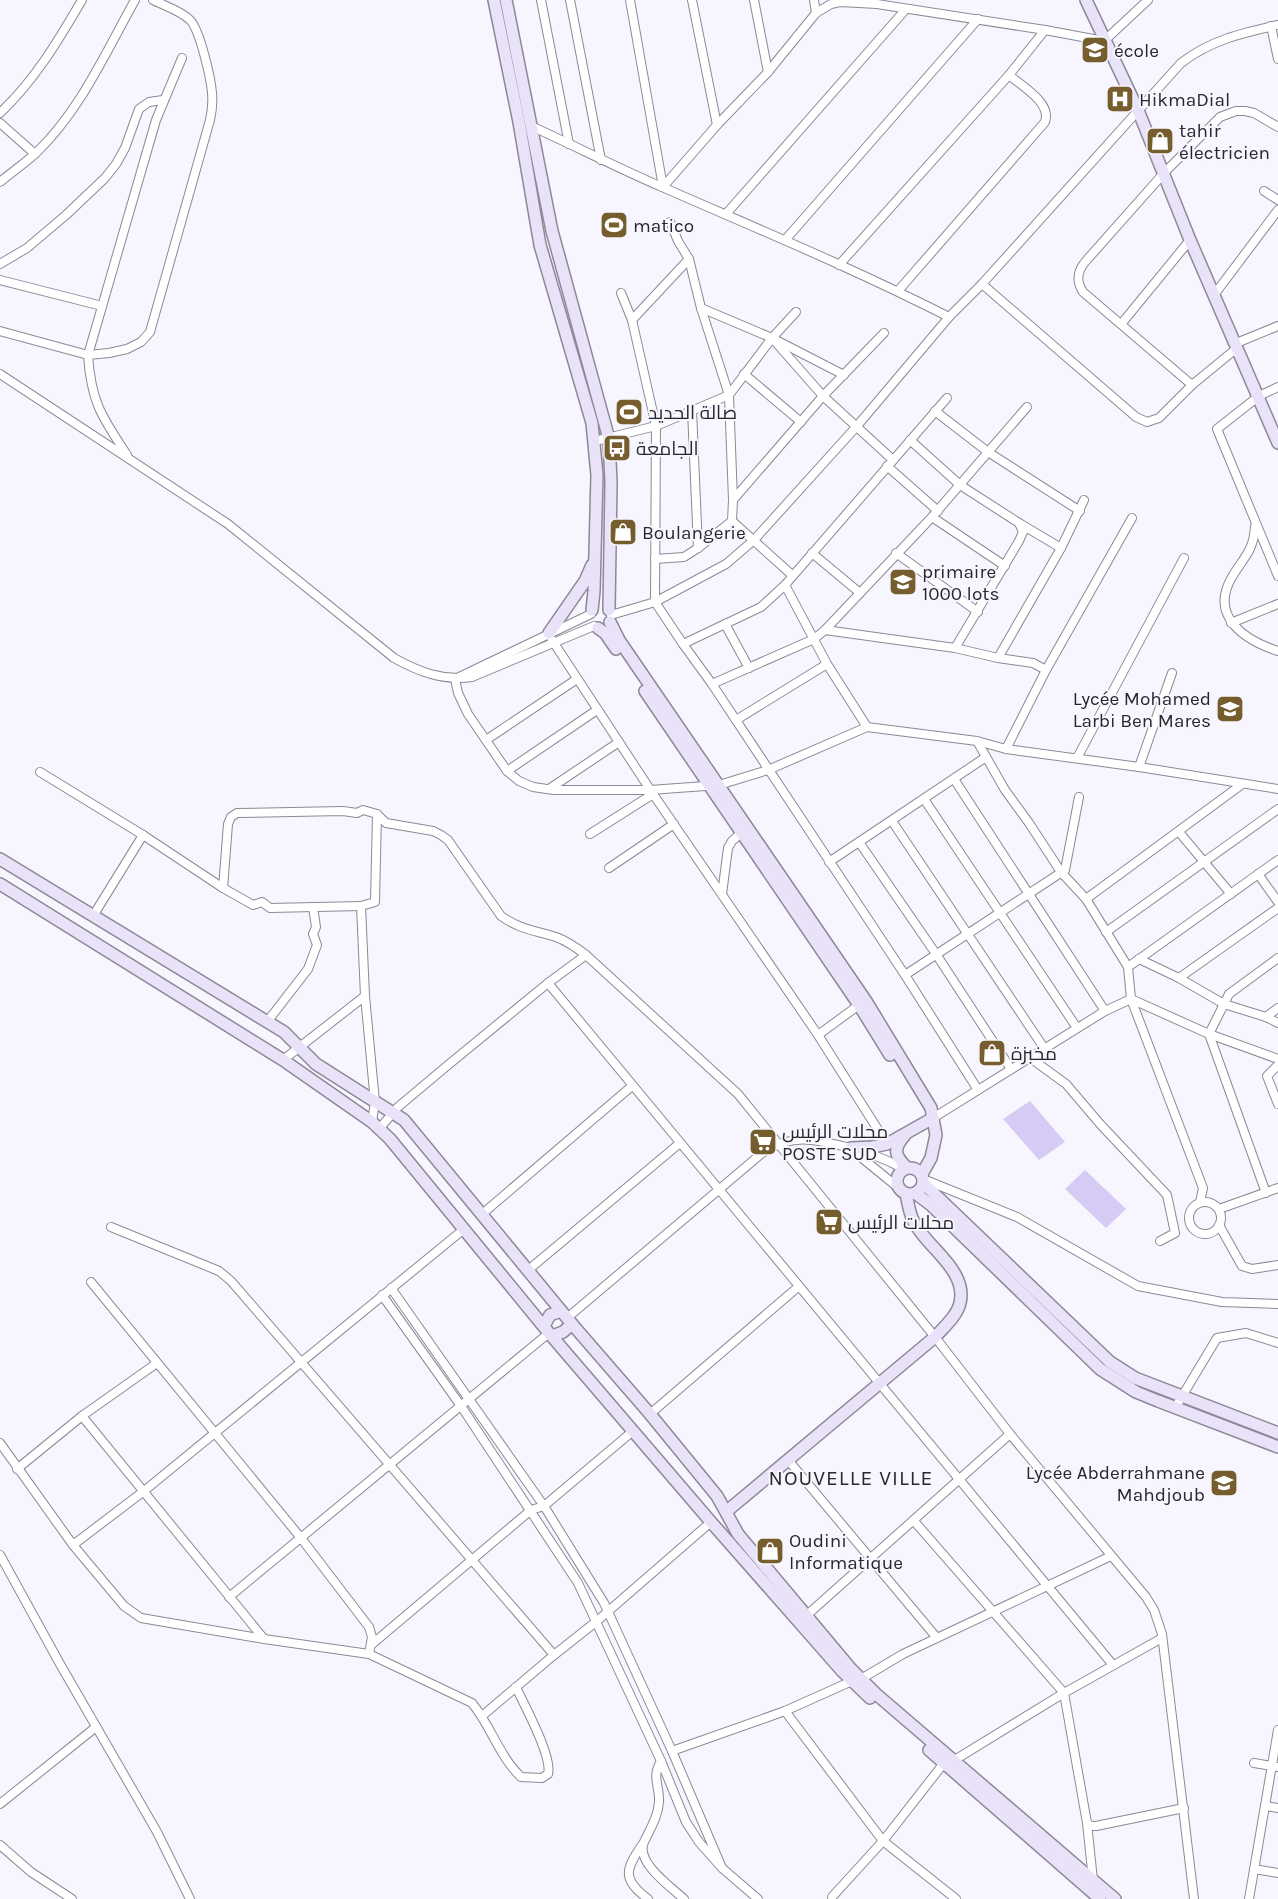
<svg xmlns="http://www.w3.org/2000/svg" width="1278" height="1899" font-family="Karla,Cairo,sans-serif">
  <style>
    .green { fill: #d5cbf4 }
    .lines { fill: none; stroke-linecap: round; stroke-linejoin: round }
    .street-casing { stroke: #8c8997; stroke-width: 10 }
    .secondary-casing { stroke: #8c8997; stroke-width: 14 }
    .street { stroke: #fff; stroke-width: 8 }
    .secondary { stroke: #e9e2f9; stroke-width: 11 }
    .labels { text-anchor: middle; stroke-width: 4; stroke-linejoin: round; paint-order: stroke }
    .poi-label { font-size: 19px; fill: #28272c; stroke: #f7f5fe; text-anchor: start }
    .quarter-label { font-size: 21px; letter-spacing: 1px; fill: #28272c; stroke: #f7f5fe }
  </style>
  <rect width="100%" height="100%" fill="#f7f5fe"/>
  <!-- green -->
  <g class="green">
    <path d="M1030,1101l35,41 -26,18 -36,-41z"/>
    <path d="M1085,1170l41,39 -20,19 -41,-39z"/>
  </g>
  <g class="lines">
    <defs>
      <g id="street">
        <path d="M541,0l28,144"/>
        <path d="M570,0l31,160"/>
        <path d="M630,0l33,187"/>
        <path d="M692,0l25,125"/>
        <path d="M754,0l14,72"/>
        <path d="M814,0l2,13"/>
        <path d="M1271,26l7,33"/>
        <path d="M0,113c35,-33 58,-72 82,-113"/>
        <path d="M0,123l35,31"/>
        <path d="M531,126c44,20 87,42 131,61 96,42 193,82 287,130"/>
        <path d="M0,182c12,-10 25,-19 36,-29 44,-42 70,-101 99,-153"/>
        <path d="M663,187l54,-62 51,-53 48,-59 15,-9 9,-2 37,2 168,26 59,11 44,-41"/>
        <path d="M1264,191l14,9"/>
        <path d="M726,214l180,-205"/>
        <path d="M786,239l192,-220"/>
        <path d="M0,264l27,-16 39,-33 39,-37 11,-14 9,-16 14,-39 10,-7 14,-2"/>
        <path d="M839,265l170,-190 36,-45"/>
        <path d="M0,280l102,26"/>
        <path d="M982,284l154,133 11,5 12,-4 33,-33 45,-37"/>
        <path d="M898,291l147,-169c7,-19 -23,-36 -36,-47"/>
        <path d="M621,293l11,27 24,106 -1,176 28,42 29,40 193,291 73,115"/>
        <path d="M1214,295l64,-85"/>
        <path d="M701,308l71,30 72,37"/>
        <path d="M632,320l57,-61 -11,-18 -8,-19"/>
        <path d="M1122,323l68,-83"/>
        <path d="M0,331l88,24 21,-2 18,-4 14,-7 9,-10 60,-212c2,-9 3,-17 2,-27 -1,-14 -12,-63 -22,-73 -9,-9 -25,-14 -37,-20"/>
        <path d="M772,338l51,58 70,64"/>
        <path d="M1234,344l44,-18"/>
        <path d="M0,374l228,150 166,134c25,14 49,23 78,19l122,-51"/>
        <path d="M744,374l57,48"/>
        <path d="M1192,385l-109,-93c-7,-11 -6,-20 2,-30l79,-89 56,-56 16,-6h9l9,2 24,14"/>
        <path d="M1278,387l-19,9 -42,33 61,147"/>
        <path d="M692,410l6,138"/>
        <path d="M935,411l53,41 92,59"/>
        <path d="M910,440l50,45 59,38 4,9 -4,9 -64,107"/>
        <path d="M595,441l61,-15 73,-31 43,-57 24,-26"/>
        <path d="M127,455c-25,-38 -36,-53 -39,-100l68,-235 26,-62"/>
        <path d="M887,466l51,45"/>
        <path d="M733,500l90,-104 61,-63"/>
        <path d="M932,517l73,49"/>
        <path d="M732,521l60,54"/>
        <path d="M1019,523l42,25 23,-48"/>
        <path d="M1255,526c-1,25 -12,32 -23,51 -23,39 12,63 46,74"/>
        <path d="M812,553l48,40"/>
        <path d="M896,553l82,59"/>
        <path d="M655,559l29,-2 14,-9 34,-27 1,-21 -4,-105 -28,-87 -12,-49"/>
        <path d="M785,585l42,79 40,63"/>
        <path d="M611,615l44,-13 71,-38 28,-24 103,-114 92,-109 33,-33 199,-221c30,-23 61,-30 97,-38"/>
        <path d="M1231,623l47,-19"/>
        <path d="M725,624l24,44"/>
        <path d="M825,630l130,18 43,10 35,5 13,7"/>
        <path d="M552,640l101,154 165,241 69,109"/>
        <path d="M683,644l78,-37 24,-22 162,-187"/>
        <path d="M998,658l63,-110"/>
        <path d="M459,677l132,-63"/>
        <path d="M455,679l3,14 10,21 39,57 12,10 14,6 21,3h96l69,-5 49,-15 99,-43 110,14 29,8 133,18 139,22"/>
        <path d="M712,684l102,-45 11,-9 107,-113 95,-110"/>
        <path d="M736,720l91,-56"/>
        <path d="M486,740l91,-61"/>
        <path d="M977,741l28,49 24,33 32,49 25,27 42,68 3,32 72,189 -3,14"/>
        <path d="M1006,749l40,-79 86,-152"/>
        <path d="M1077,758l107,-200"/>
        <path d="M1139,767l33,-94"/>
        <path d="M507,771l90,-61"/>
        <path d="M40,772l103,63 80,53 30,17 9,-3 8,6 91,-2"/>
        <path d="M954,779l151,232"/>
        <path d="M549,789l70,-47"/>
        <path d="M924,799l153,229"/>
        <path d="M892,821l152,227"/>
        <path d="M1179,832l52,62"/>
        <path d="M590,834l63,-40"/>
        <path d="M859,842l77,112 75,115"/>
        <path d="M829,862l157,-105"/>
        <path d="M609,868l65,-44"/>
        <path d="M1258,874l20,28"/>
        <path d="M223,888l5,-64 3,-7 6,-4 106,-2 14,2 6,-3 14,4 9,9 47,8 8,4 7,5 53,76c20,14 33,14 55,21 11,4 21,11 30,18l152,139 197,243 75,97 136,163 8,13 8,24 32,265"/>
        <path d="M722,894l6,-46 4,-7 9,-8"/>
        <path d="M1086,899l155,-114"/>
        <path d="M93,916l50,-81"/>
        <path d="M1106,932l172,-123"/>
        <path d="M1139,959l40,19 45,26 42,13 12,6"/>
        <path d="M1128,967l150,-107"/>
        <path d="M905,975l160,-105 14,-73"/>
        <path d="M1179,978l99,-70"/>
        <path d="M548,983l565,682"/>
        <path d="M1266,1017l12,-9"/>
        <path d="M267,1022l41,-53 9,-24 -4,-11 3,-7 -3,-20"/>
        <path d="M818,1035l41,-30"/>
        <path d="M1029,1057l37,27 35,41 66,70 8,38 -15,8"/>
        <path d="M283,1060l82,-64"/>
        <path d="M1278,1065l-11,11 11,28"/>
        <path d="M933,1118l172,-107 26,-12 78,35 69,25"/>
        <path d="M372,1122l3,-20 -10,-106 -4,-90 14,-4 2,-88"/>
        <path d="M379,1129l19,-22 50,-42 100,-82 38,-28"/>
        <path d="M852,1150l48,39"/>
        <path d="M923,1179l94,38 121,69 84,16 56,2"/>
        <path d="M1266,1193l-57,-159 20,-40 49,-36"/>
        <circle cx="1205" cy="1218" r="16"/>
        <path d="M1219,1209l59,-21"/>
        <path d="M481,1215l151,-129"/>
        <path d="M1219,1225l23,41 10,3 26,-4"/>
        <path d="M111,1227l108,44 12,10 323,374"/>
        <path d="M527,1271l153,-128"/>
        <path d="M91,1282l210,256 68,89 3,10 -3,17"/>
        <path d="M382,1295l79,111 117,177 83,178 25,61 13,20 23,26 -50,-117 -68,-148 -60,-97 -153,-218"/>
        <path d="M567,1318l194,-164c29,-21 53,-15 85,-7 23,6 38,11 58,22"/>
        <path d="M1175,1408l42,-70 29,-5 32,10"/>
        <path d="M650,1414l148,-127"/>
        <path d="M82,1416l182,223"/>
        <path d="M0,1443l73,102 51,61 17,12 123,21 105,15 103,49c19,23 27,53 49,74l21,1 6,-4c5,-17 -24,-69 -32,-87"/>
        <path d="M788,1460l149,178"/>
        <path d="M17,1469l65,-53 75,-53"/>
        <path d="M914,1521l150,172 23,130 4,3h5l88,-18"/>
        <path d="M73,1545l71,-54 320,-262"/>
        <path d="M0,1555l60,109 97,168 33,67"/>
        <path d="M229,1597l320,-264"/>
        <path d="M807,1615l203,-181"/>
        <path d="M371,1645l160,-135 13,-4 89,-75"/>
        <path d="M785,1711l98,130 73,58"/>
        <path d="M482,1716l72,-61 43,-34 114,-99"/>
        <path d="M672,1751l113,-40 67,-30 9,-2 42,-25 208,-98"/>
        <path d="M661,1761c-10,17 -1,24 -2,41 -1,15 -9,27 -15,40 -9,20 27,45 40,57"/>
        <path d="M953,1761l111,-68 98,-55"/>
        <path d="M1254,1763l24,4"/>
        <path d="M0,1804l96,-77"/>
        <path d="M1265,1806l13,2"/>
        <path d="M1087,1823l6,57"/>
        <path d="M0,1845l31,27 41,27"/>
        <path d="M642,1845c-17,25 -20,34 6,54"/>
        <path d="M722,1868l36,31"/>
        <path d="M1254,1869l24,4"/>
        <path d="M832,1897l51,-56 61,-78"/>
        <path d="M1249,1899l29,-169"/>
      </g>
      <g id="secondary">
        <path d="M494,0l25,122 21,123 52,178 5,52 -3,116 -2,19"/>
        <path d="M506,0l46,231 57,208 2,43 -2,128"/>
        <path d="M1086,0l52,110 52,130 88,203"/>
        <path d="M610,622l9,18 247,361 65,107 5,27 -5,23 -9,16"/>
        <path d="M598,628l7,5 11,16"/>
        <path d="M549,633l36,-52 7,-16"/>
        <path d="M645,691l214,314 31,50"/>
        <path d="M0,859l284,173 32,32 88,56 168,204 78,90 67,82 21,38 113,135 25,25 239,205"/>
        <path d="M0,884l283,176 89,62 18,17 159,194 162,189 131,149 28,27"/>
        <path d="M905,1135c-12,14 -11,20 2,33"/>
        <path d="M851,1148l21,-1 15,-3 46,-26"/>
        <circle cx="910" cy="1181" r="13"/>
        <path d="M923,1183l187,179 25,16 143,55"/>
        <path d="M915,1193l16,12 169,164 36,23 22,9 120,46"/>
        <path d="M544,1326l6,-11 11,-4"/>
        <path d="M552,1336l11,-4 9,-8"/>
        <path d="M727,1511l208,-174c9,-10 22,-21 25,-34 8,-34 -35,-56 -47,-83 -4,-8 -5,-18 -7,-26"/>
        <path d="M929,1750l171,149"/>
      </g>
    </defs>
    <!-- street casing -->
    <use href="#street" class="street-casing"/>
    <!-- secondary casing -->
    <use href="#secondary" class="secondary-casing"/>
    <!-- street -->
    <use href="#street" class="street"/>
    <!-- secondary -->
    <use href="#secondary" class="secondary"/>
  </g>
  <!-- icons -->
  <defs>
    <symbol id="school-square" viewBox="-11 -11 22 22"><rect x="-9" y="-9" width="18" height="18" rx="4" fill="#755d2d" stroke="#f7f5fe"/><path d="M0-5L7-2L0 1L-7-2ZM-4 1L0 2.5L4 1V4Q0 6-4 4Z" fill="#fff"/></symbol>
    <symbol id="hospital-square" viewBox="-11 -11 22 22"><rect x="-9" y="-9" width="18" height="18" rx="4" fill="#755d2d" stroke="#f7f5fe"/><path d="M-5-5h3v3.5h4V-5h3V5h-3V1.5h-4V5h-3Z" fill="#fff"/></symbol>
    <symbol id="shop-square" viewBox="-11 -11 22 22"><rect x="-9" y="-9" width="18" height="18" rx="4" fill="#755d2d" stroke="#f7f5fe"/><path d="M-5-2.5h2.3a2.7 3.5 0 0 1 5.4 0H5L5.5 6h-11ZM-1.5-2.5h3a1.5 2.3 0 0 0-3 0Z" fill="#fff"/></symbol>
    <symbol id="stadium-square" viewBox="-11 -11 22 22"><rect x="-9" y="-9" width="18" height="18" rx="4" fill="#755d2d" stroke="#f7f5fe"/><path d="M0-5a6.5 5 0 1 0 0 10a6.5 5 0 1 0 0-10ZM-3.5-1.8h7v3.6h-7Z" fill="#fff"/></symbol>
    <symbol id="bus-square" viewBox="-11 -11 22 22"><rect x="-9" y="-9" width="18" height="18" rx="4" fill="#755d2d" stroke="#f7f5fe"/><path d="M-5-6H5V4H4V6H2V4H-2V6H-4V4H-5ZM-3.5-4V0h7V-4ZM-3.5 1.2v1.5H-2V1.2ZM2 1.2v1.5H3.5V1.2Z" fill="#fff"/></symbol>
    <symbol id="supermarket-square" viewBox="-11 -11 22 22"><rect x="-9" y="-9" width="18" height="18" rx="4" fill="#755d2d" stroke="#f7f5fe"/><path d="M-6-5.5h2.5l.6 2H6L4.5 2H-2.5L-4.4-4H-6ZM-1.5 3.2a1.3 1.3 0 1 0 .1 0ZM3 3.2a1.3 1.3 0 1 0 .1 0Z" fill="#fff"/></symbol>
  </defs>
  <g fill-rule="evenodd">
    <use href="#school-square" x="1079" y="34" width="32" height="32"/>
    <use href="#hospital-square" x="1104" y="83" width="32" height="32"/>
    <use href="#shop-square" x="1144" y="125" width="32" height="32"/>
    <use href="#stadium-square" x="598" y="209" width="32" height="32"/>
    <use href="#stadium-square" x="613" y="396" width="32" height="32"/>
    <use href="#bus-square" x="601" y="432" width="32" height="32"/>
    <use href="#shop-square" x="607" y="516" width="32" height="32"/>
    <use href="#school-square" x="887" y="566" width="32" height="32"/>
    <use href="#school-square" x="1214" y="693" width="32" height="32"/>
    <use href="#shop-square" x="976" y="1037" width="32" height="32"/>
    <use href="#supermarket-square" x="747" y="1126" width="32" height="32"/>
    <use href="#supermarket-square" x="813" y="1206" width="32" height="32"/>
    <use href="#school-square" x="1208" y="1467" width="32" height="32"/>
    <use href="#shop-square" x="754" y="1535" width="32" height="32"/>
  </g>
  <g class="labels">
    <!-- poi labels -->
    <g class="poi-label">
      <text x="1114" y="57">école</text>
      <text x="1139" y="106">HikmaDial</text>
      <text x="1179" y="137">tahir<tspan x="1179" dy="22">électricien</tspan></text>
      <text x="633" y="232">matico</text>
      <text x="648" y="419">صالة الحديد</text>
      <text x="636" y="455">الجامعة</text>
      <text x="642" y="539">Boulangerie</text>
      <text x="922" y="578">primaire<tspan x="922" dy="22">1000 lots</tspan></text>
      <text x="1211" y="705" text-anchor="end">Lycée Mohamed<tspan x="1211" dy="22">Larbi Ben Mares</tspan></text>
      <text x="1011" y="1060">مخبزة</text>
      <text x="782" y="1138">محلات الرئيس<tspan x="782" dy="22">POSTE SUD</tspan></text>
      <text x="848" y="1229">محلات الرئيس</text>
      <text x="1205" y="1479" text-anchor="end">Lycée Abderrahmane<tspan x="1205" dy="22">Mahdjoub</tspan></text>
      <text x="789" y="1547">Oudini<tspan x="789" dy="22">Informatique</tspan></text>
    </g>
    <!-- quarter labels -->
    <g class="quarter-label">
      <text x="851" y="1485">NOUVELLE VILLE</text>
    </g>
  </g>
</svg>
